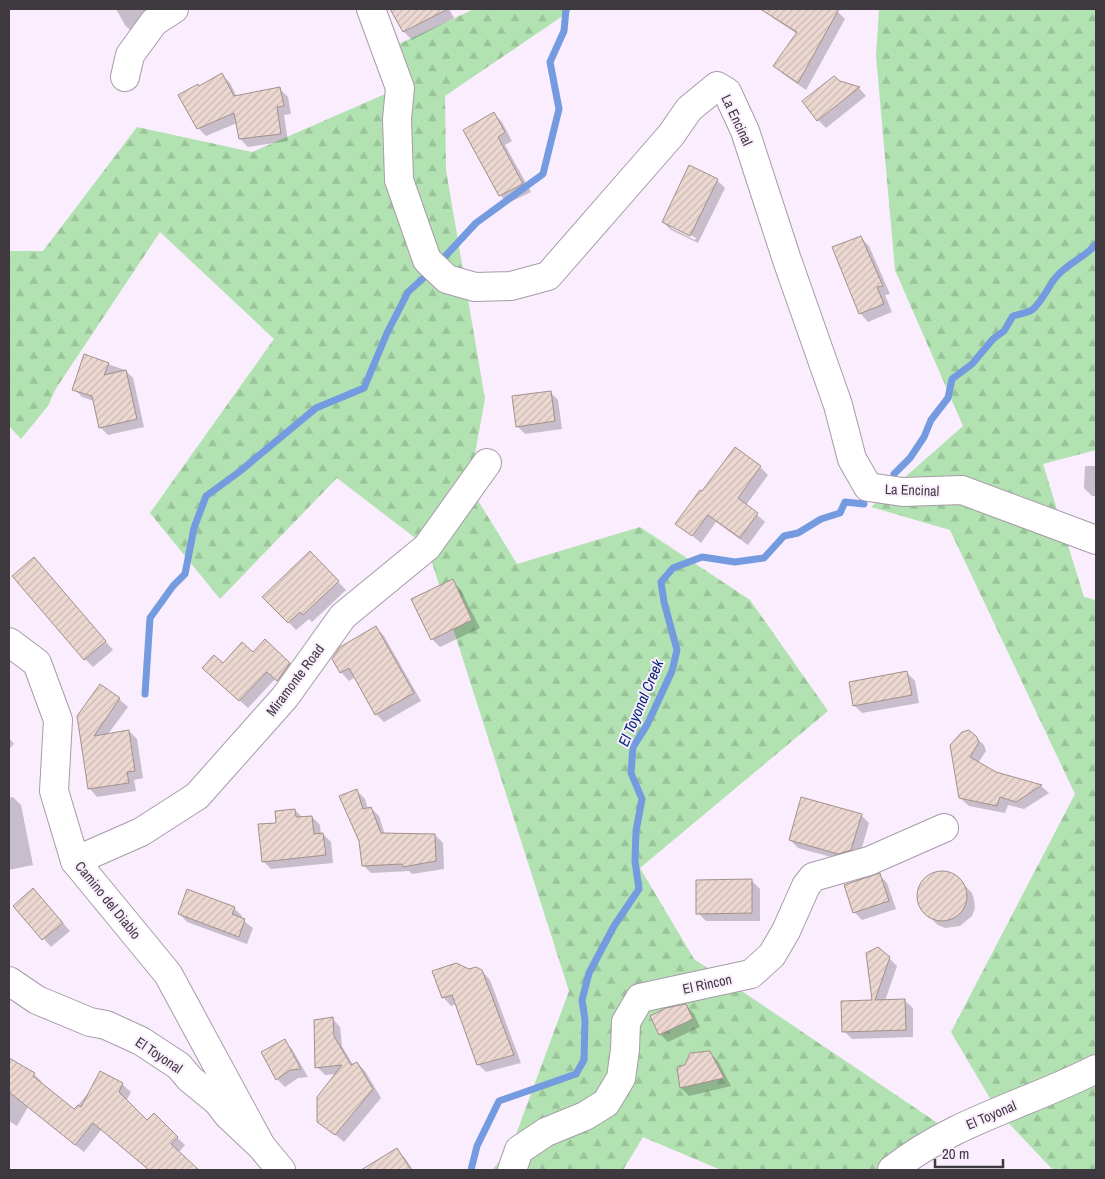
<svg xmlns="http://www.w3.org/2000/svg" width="1105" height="1179" font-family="'Archivo Narrow',sans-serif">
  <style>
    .forest { fill: url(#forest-firs) }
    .shadow { fill: #0003; fill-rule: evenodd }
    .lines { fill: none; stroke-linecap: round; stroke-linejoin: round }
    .stream { stroke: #749adf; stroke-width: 7 }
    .building { fill: url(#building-hatch); stroke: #a4908b }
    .minor-casing { stroke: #a79ba9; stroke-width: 30 }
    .minor { stroke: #fff; stroke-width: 28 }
    .labels { text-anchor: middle; stroke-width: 4; stroke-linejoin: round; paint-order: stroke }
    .street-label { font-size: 14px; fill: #3e393f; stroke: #faedfd }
    .water-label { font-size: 15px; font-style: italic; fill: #002776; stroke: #faedfd }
  </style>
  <defs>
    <pattern id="forest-firs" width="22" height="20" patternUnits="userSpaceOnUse" patternTransform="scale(1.25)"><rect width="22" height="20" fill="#b2e2b1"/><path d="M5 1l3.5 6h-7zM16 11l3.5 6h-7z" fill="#9ac399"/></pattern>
    <pattern id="building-hatch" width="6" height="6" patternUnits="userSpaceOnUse" patternTransform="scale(1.25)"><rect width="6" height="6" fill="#ecd7d1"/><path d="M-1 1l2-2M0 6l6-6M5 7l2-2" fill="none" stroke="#cbb9b4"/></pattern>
  </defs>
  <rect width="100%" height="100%" fill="#faedfd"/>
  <!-- forest -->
  <g class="forest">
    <path d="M474,9h99l-128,87 1,74 39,229 -16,87 48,78 123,-37 110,73 78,111 -188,157 54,91 257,173 -59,38h-171l-78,-33 -20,33h-131l19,-22 58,-157 -142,-444 -90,-69 -117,121 -70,-86 124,-174 -114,-107 -105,158 -7,16 -27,33 -12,-13v-175h34l94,-124 115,25 147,-64 -13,-38z"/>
    <path d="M879,9h217v441l-53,14 41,133 12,3v570h-43l-55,-58 -47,-80 124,-238 -125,-264 -79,-23 92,-81 -68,-156 -19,-214z"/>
  </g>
  <!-- shadow -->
  <g class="shadow">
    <path d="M116,9h40l-23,24 -8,-8z"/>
    <path d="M392,9h57l5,9 -42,22 -8,-8z"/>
    <path d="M766,9h69l10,10 -39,71 -23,-16 -8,-8 22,-32 -24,-16 -8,-8z"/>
    <path d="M222,75l8,8 7,14 43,-8 8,8 3,17 -7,1 4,26 -40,6 -8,-8 -3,-16 -31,13 -8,-8 2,-40z"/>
    <path d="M840,82l19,6 7,8 -40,32 -8,-8z"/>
    <path d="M494,114l8,8 10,19 -7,4 26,47 -23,11 -8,-8z"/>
    <path d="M717,180l8,8 -27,55 -27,-13 -8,-8zM671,225l25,13 -1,2 -24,-12z"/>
    <path d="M861,238l8,8 21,48 -5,1 7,17 -24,10 -8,-9z"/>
    <path d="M85,356l40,14 8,8 11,49 -36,8 -8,-8 -6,-26 -12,-4 -8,-8z"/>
    <path d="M550,392l8,8 4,29 -37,5 -8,-8z"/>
    <path d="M735,448l25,19 8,8 -22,30 19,17 -17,23 -32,-23 -15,21 -24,-20 26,-30z"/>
    <path d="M1085,466h11v30h-4l-8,-8z"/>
    <path d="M310,553l36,37 -34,32 -3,-3 -13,11 -32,-33z"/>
    <path d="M42,567l71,83 -20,17 -8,-8z"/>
    <path d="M452,581l8,8 20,39 -40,19 -8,-8z"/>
    <path d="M376,628l8,8 37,65 -37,21 -8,-8 -21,-37 -6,4 -8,-9z"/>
    <path d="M254,654l36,9 8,8 -12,17 -11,-9 -27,29 -36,-32 11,-11z"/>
    <path d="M907,673l8,8 4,22 -57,10 -8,-8z"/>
    <path d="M100,685l19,14 9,8 -20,27 21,-3 8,8 6,39 -9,2 2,11 -39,6 -8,-9 -11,-71z"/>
    <path d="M975,737l9,8 2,6 -8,12 18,10 45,13 8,7 -25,16 -16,-4 -3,8 -36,-7 -9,-8 -8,-52z"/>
    <path d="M9,738l5,6 -5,5z"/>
    <path d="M357,791l8,8 3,10 3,-1 8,8 6,19h50l8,8 1,26 -32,5 -3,-3 -38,2 -8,-8z"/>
    <path d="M13,797l8,8 12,60 -24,5v-72z"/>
    <path d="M295,810l8,8 9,-1 8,8 1,10 2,-1 8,8 2,21 -62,6 -8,-8 15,-37z"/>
    <path d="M861,815l8,8 -10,35 -13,3 -48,-13 -8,-8z"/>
    <path d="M943,872l8,2 7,4 14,15 2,7 1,8 -3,8 -12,10 -15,2 -7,-3 -15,-14 -6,-10 2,-13 9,-12 7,-3z"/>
    <path d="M879,875l8,8 9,26 -34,11 -8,-8z"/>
    <path d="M752,881l8,8v32h-54l-8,-8z"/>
    <path d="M41,898l29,33 -19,16 -36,-41z"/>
    <path d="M234,908l8,8 -1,3 12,9 -6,16 -60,-22 -8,-9z"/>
    <path d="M889,958l8,8 -12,35 19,-1 9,8v29l-61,2 -8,-8 29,-30z"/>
    <path d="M469,971h13l8,9 31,83 -35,9 -8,-8 -22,-60 -5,2 -8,-9z"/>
    <path d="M686,1005l8,9 6,13 -32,15 -8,-8z"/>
    <path d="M332,1018l8,9 2,19 11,19 4,-2 8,8 16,27 -37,44 -25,-21 17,-47 -11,1 -8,-8z"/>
    <path d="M284,1041l8,8 16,28 -10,1 -13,9 -8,-8 -14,-26z"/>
    <path d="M709,1052l9,9 13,25 -42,10 -8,-8 5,-22z"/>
    <path d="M9,1059l25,15 8,8 -1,2 33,26 16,-19 32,-7 9,8 -5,9 21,20 7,-6 31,30 -6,7 19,18h-49l-48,-40 -17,22 -56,-45 -11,19 -8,-5z"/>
    <path d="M397,1150l8,8 8,12h-50z"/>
  </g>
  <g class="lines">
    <!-- stream -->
    <g class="stream">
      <path d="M438,264l38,-41 67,-49 16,-65 -9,-47 14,-31 2,-22"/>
      <path d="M894,474l16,-16 14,-21 7,-17 17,-22 4,-19 20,-15 21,-25 11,-8 9,-15c6,-2 14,-3 19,-6 11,-9 16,-24 25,-34 11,-13 30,-20 39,-32"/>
      <path d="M145,694l5,-76 23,-32 12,-12 9,-46 12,-32 33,-24 77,-64 48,-20 23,-55 21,-41 22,-20"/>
      <path d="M471,1170l6,-24 22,-45 77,-27 8,-14 1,-40 -3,-20 7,-27 25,-47 25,-37 -4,-28 1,-30 6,-32 -11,-26 2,-26 14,-22 25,-54 5,-21 -13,-48 -3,-20 12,-14 29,-11 33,5 29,-4 20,-22 14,-3 23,-14 19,-6 5,-11 19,2"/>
    </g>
  </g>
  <!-- building -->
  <g class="building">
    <path d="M390,9h58l-45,23z"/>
    <path d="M760,9h79l-41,74 -25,-17 24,-34z"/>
    <path d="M222,73l12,23 46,-9 4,19 -7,1 4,27 -42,5 -5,-26 -37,16 -19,-34 20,-11 1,2z"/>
    <path d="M834,76l6,5 20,6 -43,34 -15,-20z"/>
    <path d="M494,112l11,20 -7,5 25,47 -24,12 -36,-66z"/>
    <path d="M689,165l29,14 -28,57 -28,-14z"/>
    <path d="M861,236l22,50 -6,1 7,17 -25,10 -27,-67z"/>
    <path d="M84,354l25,9 -5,12 22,-5 11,49 -38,9 -7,-32 -20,-6z"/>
    <path d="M551,391l4,30 -39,6 -4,-31z"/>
    <path d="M735,447l26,19 -23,32 20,15 -18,25 -32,-23 -16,21 -17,-12 25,-34 2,1z"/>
    <path d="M310,551l29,30 -36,34 -3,-3 -12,11 -26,-26z"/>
    <path d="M34,557l72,84 -22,19 -72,-84z"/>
    <path d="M453,579l19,41 -41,20 -20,-41z"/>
    <path d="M376,626l38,67 -39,22 -26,-47 -9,5 -8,-14 8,-12z"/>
    <path d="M265,639l25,24 -13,18 -10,-9 -28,29 -37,-33 12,-13 9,8 19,-21 11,10z"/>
    <path d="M907,671l5,24 -59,11 -4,-24z"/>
    <path d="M100,684l20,14 -26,38 35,-6 6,41 -8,1 2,11 -41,6 -11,-73z"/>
    <path d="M969,730l7,6 3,6 -9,15 26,15 46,13 -26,17 -16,-5 -3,9 -38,-8 -9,-53 12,-13z"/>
    <path d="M357,789l6,20 8,-2 10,26 54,1 1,27 -33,6 -1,-3 -40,2 -3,-25 -20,-45z"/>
    <path d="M801,797l61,17 -11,36 -13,4 -49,-14z"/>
    <path d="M295,809l1,8 16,-1 2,18 9,-1 3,22 -64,7 -4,-38 18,-1 -1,-12z"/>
    <circle cx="942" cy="896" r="25"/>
    <path d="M880,873l9,28 -36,12 -9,-28z"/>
    <path d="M752,879v34l-56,1v-34z"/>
    <path d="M33,888l30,35 -21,17 -29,-34z"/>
    <path d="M187,889l48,18 -3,7 13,5 -6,18 -61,-23z"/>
    <path d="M878,947l12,10 -15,43 30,-1 1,31 -64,2 -1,-31 31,-1 -6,-47z"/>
    <path d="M456,963l13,6 7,-2 6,3 32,85 -37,10 -25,-70 -10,3 -10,-27z"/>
    <path d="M686,1004l7,15 -34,16 -9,-19 16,-8z"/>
    <path d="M333,1017l1,19 17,29 6,-3 16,27 -38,46 -18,-13v-25l25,-32 -27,3 -1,-48z"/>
    <path d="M285,1039l16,30 -11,1 -14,10 -15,-28z"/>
    <path d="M710,1051l14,27 -44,10 -3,-21 8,-2 5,-12z"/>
    <path d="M9,1058l26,15 -2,3 41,33 4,-4 3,2 19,-36 23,12 -4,9 28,28 7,-7 24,24 -7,7 28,26h-50l-56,-47 -18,22 -66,-53z"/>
    <path d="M397,1148l14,22h-50z"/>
  </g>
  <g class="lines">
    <defs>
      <g id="minor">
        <path d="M371,9l29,79 -3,31 2,61 28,80 20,19 28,8 36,-1 37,-10 123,-141 18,-26 28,-23 10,6 18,39 42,129 51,145 14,54 16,28 35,5 59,-2 134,50"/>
        <path d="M125,77l5,-22 24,-33 20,-13"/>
        <path d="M9,642l28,21 21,57 -4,71 21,70 93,113 93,172"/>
        <path d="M75,861l66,-29 56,-36 88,-99 58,-81 84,-69 60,-84"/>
        <path d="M9,981l28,19 53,22 16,3 35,16 38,25 11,13 28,23 10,13 33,31 20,24"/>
        <path d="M512,1170l7,-20 27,-18 39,-16 21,-13 15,-25 4,-28 1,-28 14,-24 111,-24 21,-19 14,-24 20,-45 7,-9 56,-16 75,-33"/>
        <path d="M892,1170c61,-49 136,-66 204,-101"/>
      </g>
    </defs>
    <!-- minor casing -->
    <use href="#minor" class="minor-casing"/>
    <!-- minor -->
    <use href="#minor" class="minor"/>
  </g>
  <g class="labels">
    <!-- street labels -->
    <g class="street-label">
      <text transform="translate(737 120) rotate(65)" y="5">La Encinal</text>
      <text transform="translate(912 490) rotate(2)" y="5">La Encinal</text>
      <text transform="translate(295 680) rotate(-53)" y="5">Miramonte Road</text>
      <text transform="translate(108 900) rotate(51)" y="5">Camino del Diablo</text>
      <text transform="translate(707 984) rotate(-12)" y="5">El Rincon</text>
      <text transform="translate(159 1055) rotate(34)" y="5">El Toyonal</text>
      <text transform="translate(991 1115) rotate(-23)" y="5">El Toyonal</text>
    </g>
    <!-- water labels -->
    <g class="water-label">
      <text transform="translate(641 703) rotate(-67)" y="5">El Toyonal Creek</text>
    </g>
  </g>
  <!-- border -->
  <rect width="1105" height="1179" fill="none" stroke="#3e393f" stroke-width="20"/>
  <!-- scale -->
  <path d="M935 1159v8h68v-8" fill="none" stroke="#3e393f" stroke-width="2.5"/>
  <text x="942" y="1159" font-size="15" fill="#3e393f" stroke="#faedfd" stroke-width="4" paint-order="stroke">20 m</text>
</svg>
